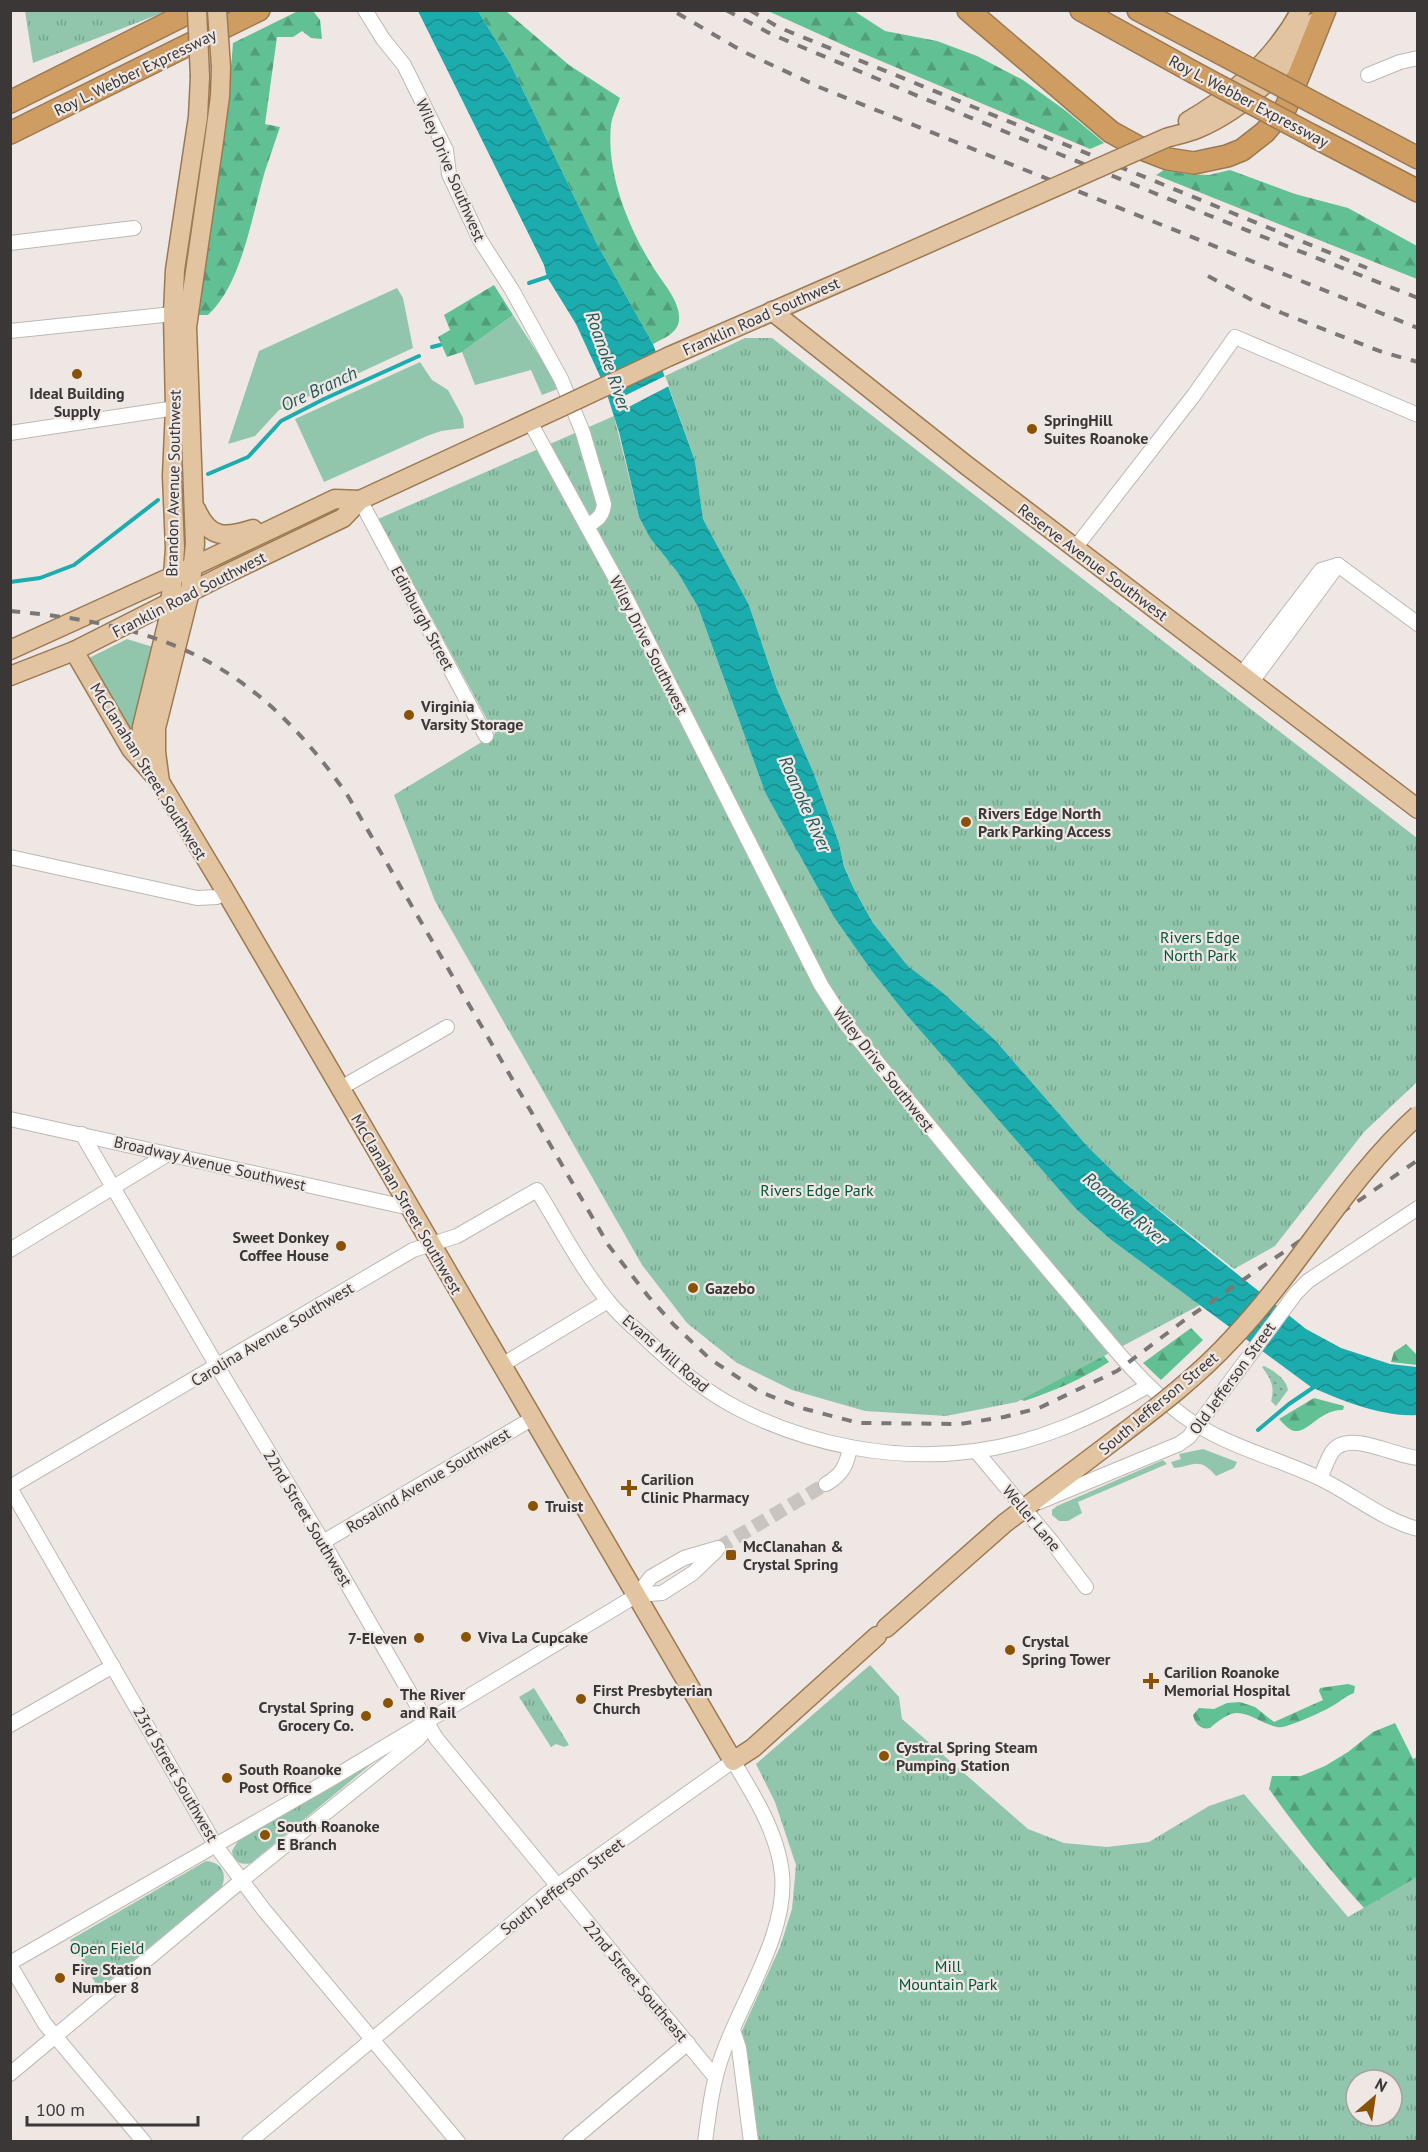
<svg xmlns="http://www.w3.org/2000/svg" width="1428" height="2152" font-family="'PT Sans',sans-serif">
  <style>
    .grass { fill: #92c6ac }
    .forest { fill: url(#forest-firs) }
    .park { fill: url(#park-tufts); fill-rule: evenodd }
    .garden { fill: url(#garden-dots) }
    .water { fill: url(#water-waves) }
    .pier { fill: #eee7e3 }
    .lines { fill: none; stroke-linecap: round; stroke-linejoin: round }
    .stream { stroke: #1cacad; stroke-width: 4 }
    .minor-tunnel { stroke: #cac4c0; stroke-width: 14; stroke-dasharray: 14 7; stroke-linecap: butt }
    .minor-casing { stroke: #beb8b3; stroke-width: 16 }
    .major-casing { stroke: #9b7953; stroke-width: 21 }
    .highway-casing { stroke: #9b7953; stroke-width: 24 }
    .minor { stroke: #fff; stroke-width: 14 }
    .major { stroke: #e2c4a1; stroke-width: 18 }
    .highway { stroke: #cf9c62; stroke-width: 21 }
    .rail { stroke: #7c7775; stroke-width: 4; stroke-dasharray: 10 10; stroke-linecap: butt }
    .major-bridge-casing { stroke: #9b7953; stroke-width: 21; stroke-linecap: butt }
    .highway-bridge-casing { stroke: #9b7953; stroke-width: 24; stroke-linecap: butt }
    .major-bridge { stroke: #e2c4a1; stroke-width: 18 }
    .highway-bridge { stroke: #cf9c62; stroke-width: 21 }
    .poi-dot { fill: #8a5304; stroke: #eee7e3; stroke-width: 2 }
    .labels { text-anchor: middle; stroke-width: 4.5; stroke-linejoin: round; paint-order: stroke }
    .street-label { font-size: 16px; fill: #3a3736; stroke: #eee7e3 }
    .poi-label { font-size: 16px; font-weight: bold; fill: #3a3736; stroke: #eee7e3; text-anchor: start }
    .park-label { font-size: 16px; fill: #045439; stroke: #eee7e3 }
    .water-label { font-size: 18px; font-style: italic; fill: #235959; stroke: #eee7e3 }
  </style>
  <defs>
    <pattern id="forest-firs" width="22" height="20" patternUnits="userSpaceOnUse" patternTransform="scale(1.5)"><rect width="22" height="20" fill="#62c095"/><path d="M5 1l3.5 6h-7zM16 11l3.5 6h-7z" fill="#529d7a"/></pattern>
    <pattern id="park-tufts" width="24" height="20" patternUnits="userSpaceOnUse" patternTransform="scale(1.5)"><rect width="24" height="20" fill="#92c6ac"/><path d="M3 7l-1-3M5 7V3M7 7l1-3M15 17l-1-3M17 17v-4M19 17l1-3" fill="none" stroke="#78a28d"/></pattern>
    <pattern id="garden-dots" width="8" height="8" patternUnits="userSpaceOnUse" patternTransform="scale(1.5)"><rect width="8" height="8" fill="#92c6ac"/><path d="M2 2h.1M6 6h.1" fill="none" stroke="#78a28d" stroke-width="1.8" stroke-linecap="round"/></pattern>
    <pattern id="water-waves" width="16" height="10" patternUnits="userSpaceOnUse" patternTransform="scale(1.5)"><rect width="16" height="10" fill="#1cacad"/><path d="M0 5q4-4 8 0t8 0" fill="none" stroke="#1a8d8e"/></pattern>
  </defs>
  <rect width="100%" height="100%" fill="#eee7e3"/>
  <!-- grass -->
  <g class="grass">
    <path d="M397,288l6,10 10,50 -134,62 -24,26 -27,8 31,-93z"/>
    <path d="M513,315l47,73 -18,7 -11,-25 -56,15 -13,-33z"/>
    <path d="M420,362l12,18 16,10 15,28 1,10 -23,3 -14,5 -103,46 -29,-63z"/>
    <path d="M127,639l26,8 -20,89 -46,-77z"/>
    <path d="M1203,1449l34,13 -3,6 -18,8c-17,-20 -22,-10 -42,-8l-3,-6 10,-3 -2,-5z"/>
    <path d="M1163,1460l4,4 -89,38 4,11 -14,8h-9l-7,-6v-5l5,-4z"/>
  </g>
  <!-- forest -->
  <g class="forest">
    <path d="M298,11h15l7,9 2,19 -11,-1 -9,-7 -9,6h-16l-12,87 15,3c-5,15 -10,29 -15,44 -13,44 -23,113 -57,144h-10l29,-198 6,-74z"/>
    <path d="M478,11h28l63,54 51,33c-3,9 -8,18 -9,27 -5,48 17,102 42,142 9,15 28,35 26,53 -1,13 -15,18 -26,24l-57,-102 -86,-179z"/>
    <path d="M768,11h86l31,20 52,10 40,15 46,24 43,31 38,32 -14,6 -240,-101z"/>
    <path d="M1164,170l23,4 22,1 21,-5 65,24 53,14 69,38v33l-261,-104z"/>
    <path d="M494,285l19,30 -51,37 -15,5 -9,-20 12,-7 -6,-15z"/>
    <path d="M1077,1323l32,39c-27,17 -55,29 -85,39l-13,-6z"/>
    <path d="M1191,1328l12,12 -42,40 -18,-17z"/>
    <path d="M1406,1344l11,11v10l-26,-3 3,-10z"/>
    <path d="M1314,1398l30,8 -1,4c-23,-1 -34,23 -49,21 -5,-1 -11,-8 -15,-12z"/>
    <path d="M1348,1684l7,2 -1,7c-8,3 -12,7 -20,12 -7,5 -43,21 -52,22 -6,1 -11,-2 -17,-4 -28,-14 -32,-14 -55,5 -9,2 -15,-4 -17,-13l6,-7 15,1 13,-6 13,-1 15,5 19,15 49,-22 -4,-9 1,-3z"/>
    <path d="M1395,1723l18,36 4,-2v202c-55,-47 -106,-111 -148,-170l3,-13h29l24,-10 23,-14 25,-20z"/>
  </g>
  <!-- park -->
  <g class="park">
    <path d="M25,11v-1l142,1 -134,52z"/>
    <path d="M745,338h27l645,500v244l-53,50 -89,114 -41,23 -109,-86 -37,-36 -93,-107 -53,-48 -34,-26 -35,-43 -20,-36 -9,-22 -5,-22 -25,-69 -37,-85 -28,-84 -46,-86 -8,-58 -30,-85z"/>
    <path d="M614,416l25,101 11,21 28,35 20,34 67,185 312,418 33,29 90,66 -183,97 -71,14 -81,-5 -73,-21 -55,-27 -50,-40 -45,-58 -207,-364 -41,-106 101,-61 -117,-215z"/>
    <path d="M870,1665l29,32 3,22 126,110 36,14 43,4 42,-5 60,-36 35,-12 104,123 69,-40v264h-658l-18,-108 39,-86 12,-38 4,-44 -21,-63 -19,-38zM1356,2080h36v36h-36z"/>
    <path d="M534,1688l35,57 -5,2 -8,-3 -5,3 -32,-50z"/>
    <path d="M403,1743l1,1 -29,17 -124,102c-10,3 -18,-2 -19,-12l6,-10z"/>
    <path d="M206,1861c16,1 22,14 15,27l-122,101 -29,-49z"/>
  </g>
  <!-- garden -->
  <path class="garden" d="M1264,1366c10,5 22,12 24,24l-12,16 -5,-5c4,-14 0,-22 -9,-34z"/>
  <!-- water -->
  <path class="water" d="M418,11h60l32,52 86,179 57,102 42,117 8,58 46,86 28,84 37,85 25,69 5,23 9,21 20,36 35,43 34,26 53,48 93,107 37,36 76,62 105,84 35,19 49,16 27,3v48c-35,2 -74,-14 -106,-28l-201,-148 -33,-29 -171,-196 -34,-43 -38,-54 -69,-125 -67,-185 -20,-34 -28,-35 -11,-21 -20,-85 -15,-47 -28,-61 -29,-47 -3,-12z"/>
  <!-- pier -->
  <path class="pier" d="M665,376l4,10 -50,26 -3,-12z"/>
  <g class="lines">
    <!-- stream -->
    <g class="stream">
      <path d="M529,283l21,-7"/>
      <path d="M432,347l8,-2"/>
      <path d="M208,474l40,-17 33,-36 43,-22 95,-43"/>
      <path d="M10,582l30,-4 34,-13 84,-65"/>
      <path d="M1258,1430l31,-26 28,-19"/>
    </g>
    <!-- minor-tunnel -->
    <path class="minor-tunnel" d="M718,1548l108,-64"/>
    <defs>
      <g id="minor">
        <path d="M365,10l18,29 21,26 42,85 3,24 31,66 32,50 49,89 22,54 21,71c-1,12 -7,16 -17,22"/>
        <path d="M1368,75l32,-13 18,-4"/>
        <path d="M10,243l124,-15"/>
        <path d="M10,331l163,-17 7,2"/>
        <path d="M530,422l94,172 197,391 25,39c71,87 143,176 216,262 38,44 73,93 120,129 42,31 93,42 139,64 33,16 62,41 97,50"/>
        <path d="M10,433l172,-26"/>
        <path d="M360,500l126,236"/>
        <path d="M1075,548l119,-153 41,-58 183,78"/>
        <path d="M1338,565l80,59"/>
        <path d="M1241,675l80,-105 17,-5"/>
        <path d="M1251,683l87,-118"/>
        <path d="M10,857l187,41 20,-1 9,-5"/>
        <path d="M339,1089l108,-62"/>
        <path d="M10,1119l400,89"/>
        <path d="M82,1134l135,232 106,176 113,196 279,339"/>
        <path d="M10,1250l158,-96"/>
        <path d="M502,1365l106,-64"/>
        <path d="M976,1451l76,91 34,45"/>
        <path d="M1320,1478c4,-8 7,-18 12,-26 16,-23 61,4 86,6"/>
        <path d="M826,1484c16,-9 21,-19 24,-37"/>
        <path d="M10,1487l403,-237 44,-14 80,-46c23,37 43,77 71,111 10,13 23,24 35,35 28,27 59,54 94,72 71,37 158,54 238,43 62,-8 119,-34 173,-65"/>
        <path d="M10,1488l206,358 48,64 194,232"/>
        <path d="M1039,1502l140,-58 10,-7 107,-144 12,-12 110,-73"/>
        <path d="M323,1542l210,-124"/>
        <path d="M637,1595l25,-2 31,-20 23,-22"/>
        <path d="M10,1725l103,-59"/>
        <path d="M10,1963l321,-184 288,-173 18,-11 14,-18 33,-19 34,-10"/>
        <path d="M10,1965l35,59 99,118"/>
        <path d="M733,2030l6,18 12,94"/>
        <path d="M10,2074l231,-193 178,-143 7,-9 1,-8"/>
        <path d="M249,2142l308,-256 176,-125c21,34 45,73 49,113 6,59 -41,127 -60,182 -10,28 -13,57 -17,86"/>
        <path d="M570,2142l118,-99"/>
      </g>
      <g id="major">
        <path d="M1188,121c47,-27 87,-63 113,-111"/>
        <path d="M1166,138c10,-3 21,-5 31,-9 45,-19 94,-63 116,-106"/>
        <path d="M772,311l194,154 452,344"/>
        <path d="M670,356l216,-94"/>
        <path d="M196,509c13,30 29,29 57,20"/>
        <path d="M10,650l163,-74 162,-77 25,1"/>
        <path d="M74,651l57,98 29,33 66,110 507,869 20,-13 124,-112"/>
        <path d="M10,676l64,-25 150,-76 119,-57 17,-18 197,-91"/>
        <path d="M150,762l-9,-19 1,-16 26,-106 5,-45 2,-28 -3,-72 3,-68 -2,-94 2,-44 23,-153 2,-40"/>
        <path d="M160,782l-4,-30v-24l34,-136 5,-48 -8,-217 27,-186 6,-45 1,-29"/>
        <path d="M886,1628l119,-105 112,-85"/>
      </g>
      <g id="highway">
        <path d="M968,10l143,122 31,17 26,10 26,4 33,-7 15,-6 23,-18 21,-25 39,-97"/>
        <path d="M1081,10l112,62"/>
        <path d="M1138,10l78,41"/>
        <path d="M10,102l184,-92"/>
        <path d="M1329,111l89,47"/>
        <path d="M10,133l249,-123"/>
        <path d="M1313,136l105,55"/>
      </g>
    </defs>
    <!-- minor casing -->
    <use href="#minor" class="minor-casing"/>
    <!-- major casing -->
    <use href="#major" class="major-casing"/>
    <!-- highway casing -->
    <use href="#highway" class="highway-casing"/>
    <!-- minor -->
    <use href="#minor" class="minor"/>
    <!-- major -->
    <use href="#major" class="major"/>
    <!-- highway -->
    <use href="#highway" class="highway"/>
    <!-- rail -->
    <g class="rail">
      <path d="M726,10l45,24 147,62 285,117 215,85"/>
      <path d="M750,10l28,17 589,241"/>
      <path d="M677,13l65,38 77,36 599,241"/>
      <path d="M1208,276l44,24 30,13 100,39 36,10"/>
      <path d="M10,611c158,14 246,53 338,185l261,450 39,50 25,28 37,35 50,33 45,17 54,14 101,1 44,-7 35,-9 78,-37 69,-52 232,-159"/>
    </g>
    <defs>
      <g id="major-bridge">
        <path d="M197,10l3,67"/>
        <path d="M217,10l4,57"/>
        <path d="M886,262l280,-124"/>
        <path d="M557,409l113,-53"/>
        <path d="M1117,1438c39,-30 80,-61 114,-98 68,-71 114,-159 187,-225"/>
      </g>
      <g id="highway-bridge">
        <path d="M1216,51l113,60"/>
        <path d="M1193,72l120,64"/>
      </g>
    </defs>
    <!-- major-bridge casing -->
    <use href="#major-bridge" class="major-bridge-casing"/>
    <!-- highway-bridge casing -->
    <use href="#highway-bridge" class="highway-bridge-casing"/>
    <!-- major-bridge -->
    <use href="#major-bridge" class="major-bridge"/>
    <!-- highway-bridge -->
    <use href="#highway-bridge" class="highway-bridge"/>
  </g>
  <!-- markers -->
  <g class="poi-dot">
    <circle cx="77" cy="374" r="6"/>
    <circle cx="1032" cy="429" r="6"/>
    <circle cx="409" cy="715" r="6"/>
    <circle cx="966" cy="822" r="6"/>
    <circle cx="341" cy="1246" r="6"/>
    <circle cx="693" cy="1288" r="6"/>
    <path d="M626 1479h6v6h6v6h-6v6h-6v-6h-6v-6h6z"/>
    <circle cx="533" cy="1506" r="6"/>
    <rect x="725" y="1549" width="12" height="12" rx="3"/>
    <circle cx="466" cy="1637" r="6"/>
    <circle cx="419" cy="1638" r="6"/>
    <circle cx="1010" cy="1650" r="6"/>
    <path d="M1148 1672h6v6h6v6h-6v6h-6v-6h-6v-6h6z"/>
    <circle cx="581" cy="1699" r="6"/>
    <circle cx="388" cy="1703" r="6"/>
    <circle cx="366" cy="1716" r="6"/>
    <circle cx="884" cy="1756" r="6"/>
    <circle cx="227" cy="1778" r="6"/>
    <circle cx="265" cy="1835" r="6"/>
    <circle cx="60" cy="1978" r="6"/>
  </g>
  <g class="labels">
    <!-- street labels -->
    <g class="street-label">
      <text transform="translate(135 72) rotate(-26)" y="6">Roy L. Webber Expressway</text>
      <text transform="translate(1249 101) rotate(28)" y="6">Roy L. Webber Expressway</text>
      <text transform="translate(451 170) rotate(67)" y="6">Wiley Drive Southwest</text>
      <text transform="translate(761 316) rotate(-24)" y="6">Franklin Road Southwest</text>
      <text transform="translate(173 483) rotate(-89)" y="6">Brandon Avenue Southwest</text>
      <text transform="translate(1093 562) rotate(37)" y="6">Reserve Avenue Southwest</text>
      <text transform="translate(189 594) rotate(-27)" y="6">Franklin Road Southwest</text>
      <text transform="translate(423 618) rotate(62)" y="6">Edinburgh Street</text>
      <text transform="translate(649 645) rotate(63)" y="6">Wiley Drive Southwest</text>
      <text transform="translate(149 771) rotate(58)" y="6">McClanahan Street Southwest</text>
      <text transform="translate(884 1069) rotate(52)" y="6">Wiley Drive Southwest</text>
      <text transform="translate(210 1163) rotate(13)" y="6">Broadway Avenue Southwest</text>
      <text transform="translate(407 1204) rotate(60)" y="6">McClanahan Street Southwest</text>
      <text transform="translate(272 1334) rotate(-31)" y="6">Carolina Avenue Southwest</text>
      <text transform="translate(666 1353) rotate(41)" y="6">Evans Mill Road</text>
      <text transform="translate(1232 1378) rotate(-54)" y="6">Old Jefferson Street</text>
      <text transform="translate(1158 1403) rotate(-40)" y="6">South Jefferson Street</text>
      <text transform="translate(428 1480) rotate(-31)" y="6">Rosalind Avenue Southwest</text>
      <text transform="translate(308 1518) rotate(59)" y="6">22nd Street Southwest</text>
      <text transform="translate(1032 1518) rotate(50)" y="6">Weller Lane</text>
      <text transform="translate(176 1774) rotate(60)" y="6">23rd Street Southwest</text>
      <text transform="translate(562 1886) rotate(-37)" y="6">South Jefferson Street</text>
      <text transform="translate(636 1981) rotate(50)" y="6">22nd Street Southeast</text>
    </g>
    <!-- poi labels -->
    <g class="poi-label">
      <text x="77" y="399" text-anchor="middle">Ideal Building<tspan x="77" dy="18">Supply</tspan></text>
      <text x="1044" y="426">SpringHill<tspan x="1044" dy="18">Suites Roanoke</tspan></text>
      <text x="421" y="712">Virginia<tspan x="421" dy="18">Varsity Storage</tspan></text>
      <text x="978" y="819">Rivers Edge North<tspan x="978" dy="18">Park Parking Access</tspan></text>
      <text x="329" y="1243" text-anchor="end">Sweet Donkey<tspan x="329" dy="18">Coffee House</tspan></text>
      <text x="705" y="1294">Gazebo</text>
      <text x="641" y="1485">Carilion<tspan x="641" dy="18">Clinic Pharmacy</tspan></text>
      <text x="545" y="1512">Truist</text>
      <text x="743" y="1552">McClanahan &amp;<tspan x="743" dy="18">Crystal Spring</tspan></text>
      <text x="478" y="1643">Viva La Cupcake</text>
      <text x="407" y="1644" text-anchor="end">7-Eleven</text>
      <text x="1022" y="1647">Crystal<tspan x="1022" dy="18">Spring Tower</tspan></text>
      <text x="1164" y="1678">Carilion Roanoke<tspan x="1164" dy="18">Memorial Hospital</tspan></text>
      <text x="593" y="1696">First Presbyterian<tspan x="593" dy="18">Church</tspan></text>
      <text x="400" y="1700">The River<tspan x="400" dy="18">and Rail</tspan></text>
      <text x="354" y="1713" text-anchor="end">Crystal Spring<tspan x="354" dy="18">Grocery Co.</tspan></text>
      <text x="896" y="1753">Cystral Spring Steam<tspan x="896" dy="18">Pumping Station</tspan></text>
      <text x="239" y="1775">South Roanoke<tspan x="239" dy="18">Post Office</tspan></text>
      <text x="277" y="1832">South Roanoke<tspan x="277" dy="18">E Branch</tspan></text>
      <text x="72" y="1975">Fire Station<tspan x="72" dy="18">Number 8</tspan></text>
    </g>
    <!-- park labels -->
    <g class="park-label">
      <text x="1200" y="943">Rivers Edge<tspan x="1200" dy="18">North Park</tspan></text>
      <text x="817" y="1196">Rivers Edge Park</text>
      <text x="107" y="1954">Open Field</text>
      <text x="948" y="1972">Mill<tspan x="948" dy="18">Mountain Park</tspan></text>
    </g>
    <!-- water labels -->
    <g class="water-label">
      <text transform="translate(608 361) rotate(71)" y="6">Roanoke River</text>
      <text transform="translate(319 389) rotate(-25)" y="6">Ore Branch</text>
      <text transform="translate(805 804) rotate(66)" y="6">Roanoke River</text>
      <text transform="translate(1125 1209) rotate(40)" y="6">Roanoke River</text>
    </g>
  </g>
  <!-- border -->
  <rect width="1428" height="2152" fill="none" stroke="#3a3736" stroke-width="24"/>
  <!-- north arrow -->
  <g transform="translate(1374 2098) rotate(29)"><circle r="28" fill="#eee7e3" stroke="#a6a19e" stroke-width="1.5"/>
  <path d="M0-4.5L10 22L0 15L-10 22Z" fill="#8a5304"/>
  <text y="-9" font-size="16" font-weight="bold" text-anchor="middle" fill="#3a3736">N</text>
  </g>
  <!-- scale -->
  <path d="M27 2116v9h171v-9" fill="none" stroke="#3a3736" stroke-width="3"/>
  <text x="36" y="2116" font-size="18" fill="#3a3736" stroke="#eee7e3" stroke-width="4.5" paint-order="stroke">100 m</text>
</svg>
